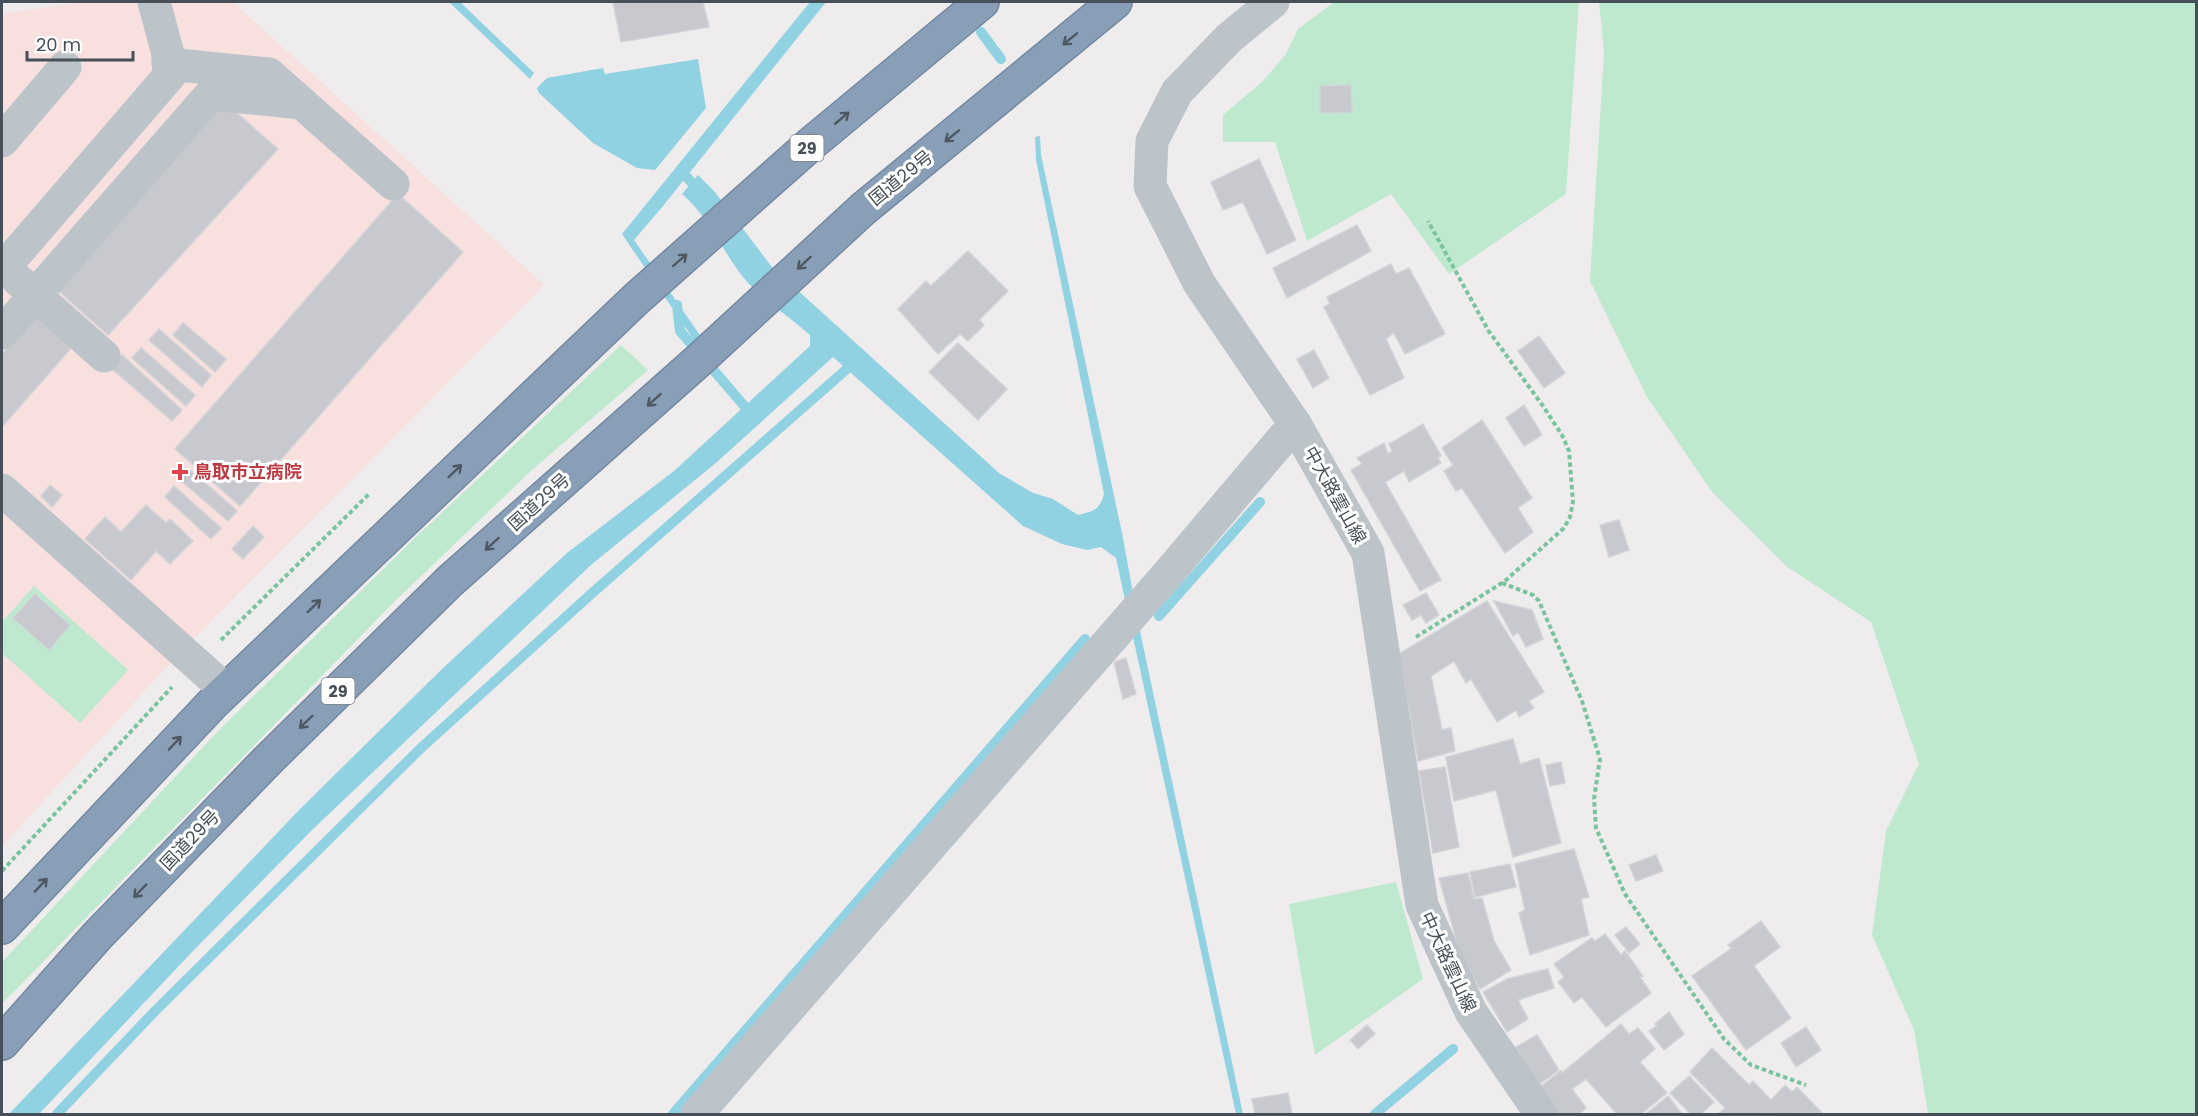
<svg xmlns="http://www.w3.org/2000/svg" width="2198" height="1116" font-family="Poppins,'Noto Sans JP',sans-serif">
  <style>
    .medical { fill: #f7e0de }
    .green { fill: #bee9cf }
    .water { fill: #90d1e2 }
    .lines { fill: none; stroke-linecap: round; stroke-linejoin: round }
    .stream { stroke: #90d1e2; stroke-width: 10 }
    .building { fill: #c7c9cf; stroke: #d1d3d7; stroke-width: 1.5 }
    .highway-casing { stroke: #748aa2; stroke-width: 36 }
    .path { stroke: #7ac39f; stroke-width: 4; stroke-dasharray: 4.5 3; stroke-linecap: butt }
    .minor { stroke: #bcc4ca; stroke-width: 33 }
    .highway { stroke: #899fb7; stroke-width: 33 }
    .oneway { stroke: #4e5862 }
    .health-dot { fill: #e0444e; stroke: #fff; stroke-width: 2 }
    .labels { text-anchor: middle; stroke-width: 6; stroke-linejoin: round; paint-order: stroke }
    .shield { fill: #fff; stroke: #7e848a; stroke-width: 1.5 }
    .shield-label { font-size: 16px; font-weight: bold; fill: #475058 }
    .street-label { font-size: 18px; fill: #475058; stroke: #fff }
    .health-label { font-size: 18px; font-weight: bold; fill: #be3a42; stroke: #fff; text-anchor: start }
  </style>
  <rect width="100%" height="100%" fill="#efeced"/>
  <!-- medical -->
  <path class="medical" d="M80,2h153l311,283 -370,374 -172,187v-832z"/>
  <!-- green -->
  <g class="green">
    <path d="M1334,2h245l-13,192 -117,80 -58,-80 -84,47 -32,-99h-52v-27l40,-34 23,-27 12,-25z"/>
    <path d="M1599,2h597v1112h-268l-14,-84 -42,-95 14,-104 33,-67 -48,-142 -85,-56 -74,-74 -65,-95 -57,-116 14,-229z"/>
    <path d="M621,345l27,25 -116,100 -139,133 -391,401v-42l218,-233 196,-192z"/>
    <path d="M34,586l94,84 -48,53 -78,-70v-31z"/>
    <path d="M1396,882l27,97 -108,76 -26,-151z"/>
  </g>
  <!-- water -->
  <g class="water">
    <path d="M449,2h11l74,71 -4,6z"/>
    <path d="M810,2h16l-163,204 -29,34 70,101 -6,5 -76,-112z"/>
    <path d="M698,59l8,49 -51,62 -18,-2 -44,-25 -54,-50 -2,-5 10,-10 56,-10 2,6z"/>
    <path d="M1040,136l1,19 81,378 19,103 102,478h-7l-120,-556 -15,-11 -14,3 -25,-6 -39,-18 -190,-169 -116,105 -126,103 -280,266 -119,121 -153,162h-30l292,-306 140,-138 126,-117 107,-82 136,-125v-11c-21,-19 -49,-36 -67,-58 -21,-27 -35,-61 -61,-83l16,-19 16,16 58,76 227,206 34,20 20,6 25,16c15,-4 22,-5 26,-21l-68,-334 -1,-23z"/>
  </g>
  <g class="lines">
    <!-- stream -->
    <g class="stream">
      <path d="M981,32l20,27"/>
      <path d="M684,166l-3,4 20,24"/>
      <path d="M677,305l3,26 72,84"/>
      <path d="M1159,616l101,-114"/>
      <path d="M57,1114l99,-104 265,-262 169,-153 267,-235"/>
      <path d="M673,1114l412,-475"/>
      <path d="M1375,1114l78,-65"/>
    </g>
  </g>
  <!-- building -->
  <g class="building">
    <path d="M613,2h90l6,25 -88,15z"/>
    <path d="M1351,85l1,27 -32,1v-27z"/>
    <path d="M222,100l56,49 -170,186 -55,-49z"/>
    <path d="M1259,159l37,81 -29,14 -24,-52 -20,8 -12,-28z"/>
    <path d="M398,194l65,58 -223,254 -65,-57z"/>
    <path d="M1357,225l14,26 -84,47 -14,-30z"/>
    <path d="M968,251l40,40 -29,29 5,5 -16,16 -8,-7 -22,20 -40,-45 28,-28 5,5z"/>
    <path d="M1391,264l5,10 13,-6 36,66 -40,20 -11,-21 -8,6 18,39 -34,17 -46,-88 6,-3 -3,-7z"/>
    <path d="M36,316l35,32 -69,79v-73z"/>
    <path d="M183,323l43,36 -11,13 -42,-37z"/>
    <path d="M159,329l52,46 -9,12 -53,-47z"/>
    <path d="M1539,336l26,37 -21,15 -26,-37z"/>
    <path d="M958,343l49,46 -29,31 -49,-48z"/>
    <path d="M141,348l54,47 -9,11 -54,-48z"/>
    <path d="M1314,350l15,28 -16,10 -16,-29z"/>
    <path d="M122,355l60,55 -10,11 -62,-54z"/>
    <path d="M1524,405l18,30 -18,11 -18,-28z"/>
    <path d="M1482,420l50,78 -14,10 15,24 -28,21 -43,-65 -6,3 -12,-20 9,-6 -11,-17z"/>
    <path d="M1423,424l18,32 -3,2 3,5 -32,19 -5,-11 -19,11 56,98 -21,11 -69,-121 11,-6 -5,-6 27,-15 4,11 4,-3 -3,-7z"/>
    <path d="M188,468l49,43 -9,10 -49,-42z"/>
    <path d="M50,485l12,10 -10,12 -11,-11z"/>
    <path d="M174,486l47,42 -10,11 -46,-42z"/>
    <path d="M146,505l20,18 4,-4 23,22 -23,23 -14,-13 -25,29 -46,-41 20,-22 16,15z"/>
    <path d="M1619,520l10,30 -20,7 -9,-32z"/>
    <path d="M253,526l11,11 -21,22 -11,-10z"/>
    <path d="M1426,593l13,22 -13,8 -5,-8 -9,5 -9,-15z"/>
    <path d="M35,594l35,31 -21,25 -36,-32z"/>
    <path d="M1487,601l57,91 -15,9 5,7 -15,9 -3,-7 -19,12 -26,-43 -5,4 -12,-22 -23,15 11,54 9,-2 4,23 -37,10 -19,-107z"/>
    <path d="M1494,601l38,9 11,29 -17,8 -8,-15 -5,4z"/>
    <path d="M1126,658l10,36 -13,5 -9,-37z"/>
    <path d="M1513,739l7,25 19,-6 22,85 -48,14 -17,-67 -42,11 -8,-44z"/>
    <path d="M1561,762l4,21 -15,3 -4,-21z"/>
    <path d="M1445,767l14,80 -26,6 -14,-82z"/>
    <path d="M1574,849l15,48 -8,2 8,36 -59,20 -11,-42 6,-3 -10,-46z"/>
    <path d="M1656,855l7,16 -27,10 -7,-16z"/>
    <path d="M1510,864l6,23 -41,10 -5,-25z"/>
    <path d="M1468,873l6,26 8,-1 12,43 17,29 -31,19 -20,-36 -21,-75z"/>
    <path d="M1761,921l19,26 -26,19 37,52 -45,32 -54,-74 40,-28 -4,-3z"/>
    <path d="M1626,927l14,17 -11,9 -14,-18z"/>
    <path d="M1605,934l16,21 4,-4 18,25 -3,1 11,16 -45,34 -24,-30 -8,6 -16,-21 6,-5 -10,-13 38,-26 3,3z"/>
    <path d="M1548,969l6,19 -36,12 10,19 -21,13 -24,-40 24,-13z"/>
    <path d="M1669,1012l15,22 -20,16 -15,-19 8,-5 -2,-2z"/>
    <path d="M1621,1024l8,10 9,-6 17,21 -15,13 27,31 -26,21h-24l-31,-35 -14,10 14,19 -7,6h-21l-19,-26 22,-17 1,2z"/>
    <path d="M1367,1025l8,9 -17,15 -8,-9z"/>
    <path d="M1806,1027l15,23 -25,17 -15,-24z"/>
    <path d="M1537,1035l22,35 -21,15 -22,-38z"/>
    <path d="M1712,1048l37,37 4,-4 18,19 14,-15 7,7 5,-5 25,26 -104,1 7,-6 -35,-36z"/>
    <path d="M1689,1076l25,26 -13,12h-10l-21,-21z"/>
    <path d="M1288,1093l4,21h-37l-3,-15z"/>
    <path d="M1668,1096l14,18h-36z"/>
  </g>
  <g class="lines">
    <defs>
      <g id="highway">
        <path d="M2,927l211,-224 423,-404 176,-156 170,-141"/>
        <path d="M2,1043l96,-108 172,-177 180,-177 248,-220 165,-152 252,-207"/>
      </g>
    </defs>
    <!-- highway casing -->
    <use href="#highway" class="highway-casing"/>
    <!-- path -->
    <g class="path">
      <path d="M1502,583l31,12 6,6 43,100 18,58 -6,40 2,29 29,66 99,145 27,26 55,20"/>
      <path d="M1416,637l89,-56 59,-53 6,-11 3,-15 -4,-51 -7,-16 -19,-29 -55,-76 -60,-109"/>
      <path d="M221,640l148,-146"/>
      <path d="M2,871l170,-184"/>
    </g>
    <!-- minor -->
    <g class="minor">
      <path d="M1273,2l-44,36 -52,54 -25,49 -2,45 49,97 96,141 73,129 54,352 49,107 70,102"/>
      <path d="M168,64l101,10 124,110"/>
      <path d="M2,141l63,-74"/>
      <path d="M2,270l168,-195 -3,-25 -13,-48"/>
      <path d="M18,280l86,76"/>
      <path d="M2,333l209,-239 91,9"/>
      <path d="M2,490l224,200"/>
      <path d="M697,1114l475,-545 123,-145"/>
    </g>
    <!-- highway -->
    <use href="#highway" class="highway"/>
  </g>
  <!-- one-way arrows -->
  <defs><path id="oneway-shaft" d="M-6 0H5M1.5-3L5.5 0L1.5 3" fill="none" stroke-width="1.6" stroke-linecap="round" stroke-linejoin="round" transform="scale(1.5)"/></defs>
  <g class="oneway">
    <use href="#oneway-shaft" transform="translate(1070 39) rotate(141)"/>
    <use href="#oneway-shaft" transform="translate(842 118) rotate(-40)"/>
    <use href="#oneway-shaft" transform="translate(952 136) rotate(141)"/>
    <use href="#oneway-shaft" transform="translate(680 260) rotate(-41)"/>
    <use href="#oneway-shaft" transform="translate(804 263) rotate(137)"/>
    <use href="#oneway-shaft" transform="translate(654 400) rotate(138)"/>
    <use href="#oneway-shaft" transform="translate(455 471) rotate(-44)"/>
    <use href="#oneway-shaft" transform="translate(492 544) rotate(138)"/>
    <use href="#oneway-shaft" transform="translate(314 606) rotate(-44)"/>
    <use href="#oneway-shaft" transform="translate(306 722) rotate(136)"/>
    <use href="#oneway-shaft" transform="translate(175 743) rotate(-47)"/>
    <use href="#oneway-shaft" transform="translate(41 885) rotate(-47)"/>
    <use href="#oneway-shaft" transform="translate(140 891) rotate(134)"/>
  </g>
  <!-- markers -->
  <path class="health-dot" d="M177 463h6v6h6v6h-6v6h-6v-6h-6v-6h6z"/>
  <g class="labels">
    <!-- shield labels -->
    <g class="shield">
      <rect x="790.5" y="135" width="33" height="26" rx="4.5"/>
      <rect x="321.5" y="678" width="33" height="26" rx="4.5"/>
    </g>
    <g class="shield-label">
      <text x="807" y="154">29</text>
      <text x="338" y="697">29</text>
    </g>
    <!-- street labels -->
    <g class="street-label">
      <text transform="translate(901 178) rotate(-39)" y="6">国道29号</text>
      <text transform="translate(1335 495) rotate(61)" y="6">中大路雲山線</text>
      <text transform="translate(539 502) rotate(-42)" y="6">国道29号</text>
      <text transform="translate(190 840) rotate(-46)" y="6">国道29号</text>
      <text transform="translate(1448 962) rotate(65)" y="6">中大路雲山線</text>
    </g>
    <!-- health labels -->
    <g class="health-label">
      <text x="194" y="478">鳥取市立病院</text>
    </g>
  </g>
  <!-- border -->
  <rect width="2198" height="1116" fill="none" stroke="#475058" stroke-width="6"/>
  <!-- scale -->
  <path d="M27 51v9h106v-9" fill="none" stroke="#475058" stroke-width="3"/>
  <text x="36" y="51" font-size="18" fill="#475058" stroke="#ffffff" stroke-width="4.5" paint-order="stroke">20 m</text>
</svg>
